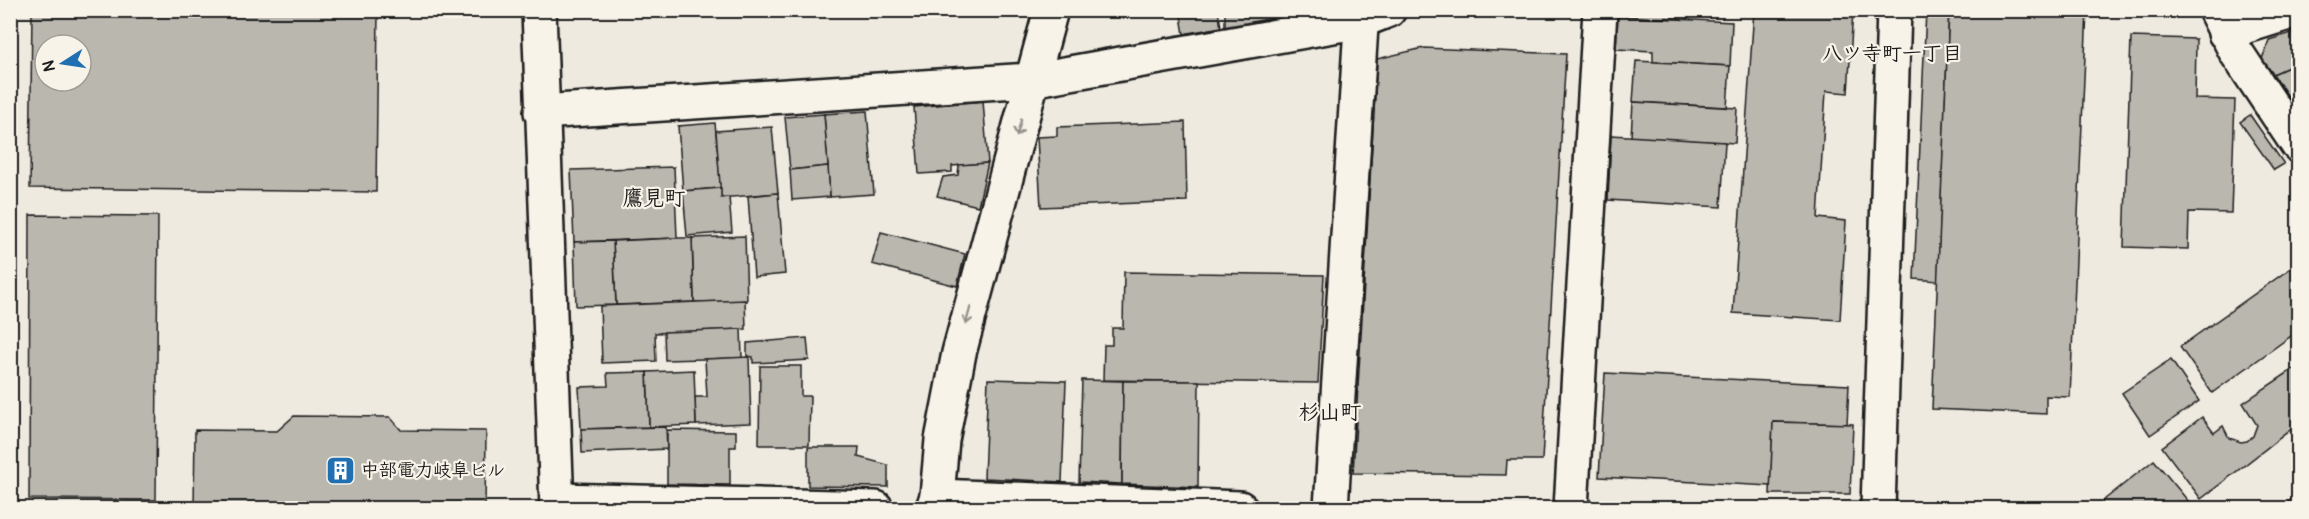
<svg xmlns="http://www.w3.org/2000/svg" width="2309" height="519" font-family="Pangolin,'Klee One',sans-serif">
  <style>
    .building { fill: #bab7af; stroke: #1c1c1c; stroke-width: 1.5; fill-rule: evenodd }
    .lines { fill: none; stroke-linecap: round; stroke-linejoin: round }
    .minor-casing { stroke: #1c1c1c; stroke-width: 38 }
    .minor { stroke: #f7f3e8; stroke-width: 33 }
    .oneway { stroke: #94928c }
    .labels { text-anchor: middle; stroke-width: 4.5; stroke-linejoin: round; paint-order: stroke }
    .poi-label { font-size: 18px; font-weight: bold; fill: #1c1c1c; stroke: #f7f3e8; text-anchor: start }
    .neighbourhood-label { font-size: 20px; font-weight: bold; fill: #1c1c1c; stroke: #f7f3e8 }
    .quarter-label { font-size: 21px; font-weight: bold; fill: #1c1c1c; stroke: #f7f3e8 }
  </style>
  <rect width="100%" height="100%" fill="#eeeae0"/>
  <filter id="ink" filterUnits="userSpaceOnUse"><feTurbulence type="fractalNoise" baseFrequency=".0167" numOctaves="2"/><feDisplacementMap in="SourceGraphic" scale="12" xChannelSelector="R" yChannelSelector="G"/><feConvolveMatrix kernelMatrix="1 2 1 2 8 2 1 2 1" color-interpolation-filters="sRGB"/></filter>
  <g filter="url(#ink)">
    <!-- building -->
    <g class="building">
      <path d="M32,10h346l-2,182 -346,-4zM45,45h36v36h-36z"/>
      <path d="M1180,10h38l3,17 -37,7z"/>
      <path d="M1225,10h94v5l-94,16z"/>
      <path d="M1618,10h69v10l-69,-4z"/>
      <path d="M1754,10h99l-5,83 -22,-2 -8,127 28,3 -6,99 -107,-7z"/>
      <path d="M1926,10h23l-11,271 -24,-2z"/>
      <path d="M1949,10h138l-17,387 -24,-1v18l-114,-5z"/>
      <path d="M1618,16l114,6 -2,44 -77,-4v-11l-37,-2z"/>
      <path d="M2298,31v32l-25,11 -11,-15 7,-19z"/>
      <path d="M2131,37l65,2 -1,60 40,1 -4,113 -42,-1 -1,37 -64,-2z"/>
      <path d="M1423,48l143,6 -24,406h-35l-1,15 -153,-2 24,-414z"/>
      <path d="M1636,61l94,5 -3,41 -94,-5z"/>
      <path d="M2298,63v34l-6,5 -19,-28z"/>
      <path d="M983,101l5,62 -36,3v6l-33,2 -5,-67z"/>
      <path d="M1633,102l104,6 -2,35 -104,-6z"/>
      <path d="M867,111l7,83 -44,3 -6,-83z"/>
      <path d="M824,114l4,52 -38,4 -5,-53z"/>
      <path d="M2250,115l34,49 -10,6 -34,-48z"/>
      <path d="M1185,122l2,79 -146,6 -4,-70 20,-1v-9z"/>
      <path d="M715,123l6,65 -38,3 -5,-65z"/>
      <path d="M772,127l6,66 -57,5 -5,-67z"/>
      <path d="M1611,135l114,7 -4,65 -113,-7z"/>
      <path d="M988,163l-10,43 -41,-10 6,-19 15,-2 1,-10z"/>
      <path d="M828,166l2,31 -38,3 -2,-30z"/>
      <path d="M674,167l3,71 -103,4 -3,-72z"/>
      <path d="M721,188v10l8,-1 3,35 -45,4 -4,-45z"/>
      <path d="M778,193l7,81 -31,3 -6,-81z"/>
      <path d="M30,215l128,1 -2,284 -127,-1z"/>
      <path d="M881,232l84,22 -8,32 -85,-22z"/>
      <path d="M745,236l2,65 -53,1 -2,-64z"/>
      <path d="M677,238h15l2,64 -78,3 -3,-64z"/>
      <path d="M613,241l3,64 -40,1 -2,-64z"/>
      <path d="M2298,263v68l-86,62 -32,-46z"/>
      <path d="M1124,272l200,3 -6,108 -215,-3 1,-35h8v-17h11z"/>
      <path d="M745,300l1,29 -91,4 1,28 -54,2 -2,-57z"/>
      <path d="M741,329l1,29 -77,2 -1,-28z"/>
      <path d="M807,338l2,22 -56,3v-6l-6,-1v-13z"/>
      <path d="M749,357l2,66 -55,2 -1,-28h12l-2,-38z"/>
      <path d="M2171,360l28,41 -49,34 -28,-42z"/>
      <path d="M760,366h41v30h9l-1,49h-50z"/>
      <path d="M2298,366v58l-97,75 -39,-52 40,-30 12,16 9,-7 6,12 12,4 6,-1 6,-5 4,-11 -14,-22z"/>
      <path d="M694,370l2,55 -47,2 -2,-55z"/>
      <path d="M647,372l2,55 -68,2 -2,-42 29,-1 -1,-13z"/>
      <path d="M1605,373l244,12 -2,39 -74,-2 -2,64 -172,-9z"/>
      <path d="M988,379l78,2 -4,101 -78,-4z"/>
      <path d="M1082,380l41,1 -1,103 -43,-2z"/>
      <path d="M1123,381h76l-1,106 -76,-3z"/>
      <path d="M294,416l96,1 11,13 85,1 -1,77h-291l1,-78 82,1z"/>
      <path d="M1773,422l80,2 -3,70h-80z"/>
      <path d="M666,427l1,22 -85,4 -1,-24z"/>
      <path d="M667,430l69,1v16h-6v38l-63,-1z"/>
      <path d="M808,447h51l-1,10 30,8v22l-80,-1z"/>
      <path d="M2154,460l40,48h-91l-4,-4z"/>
      <path d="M2298,494v14h-17z"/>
    </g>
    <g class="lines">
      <defs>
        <g id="minor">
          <path d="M539,10l18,498"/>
          <path d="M2215,10l21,42 62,93"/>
          <path d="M2225,33l73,-23"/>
          <path d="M541,112l490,-32 330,-59 28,-11"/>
          <path d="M937,496l303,12"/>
          <path d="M557,500l319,8"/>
          <path d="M933,508l4,-12 5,-56 17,-87 92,-343"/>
          <path d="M1331,508l31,-498"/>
          <path d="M1571,508l29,-498"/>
          <path d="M1878,508l16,-498"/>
        </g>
      </defs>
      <!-- minor casing -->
      <use href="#minor" class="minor-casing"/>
      <!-- minor -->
      <use href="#minor" class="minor"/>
    </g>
    <!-- one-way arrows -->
    <defs><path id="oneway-shaft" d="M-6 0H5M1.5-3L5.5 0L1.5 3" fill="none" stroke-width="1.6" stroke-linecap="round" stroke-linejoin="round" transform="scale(1.5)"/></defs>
    <g class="oneway">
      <use href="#oneway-shaft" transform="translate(1019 128) rotate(105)"/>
      <use href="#oneway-shaft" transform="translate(968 316) rotate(105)"/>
    </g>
  </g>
  <!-- icons -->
  <defs>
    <symbol id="building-square" viewBox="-11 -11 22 22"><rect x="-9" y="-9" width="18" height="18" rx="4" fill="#1f6fb2" stroke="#f7f3e8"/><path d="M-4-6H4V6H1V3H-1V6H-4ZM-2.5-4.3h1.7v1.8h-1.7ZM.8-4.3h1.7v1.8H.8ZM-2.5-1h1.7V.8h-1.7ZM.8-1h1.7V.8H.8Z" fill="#fff"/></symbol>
  </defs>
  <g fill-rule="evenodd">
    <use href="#building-square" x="324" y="454" width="33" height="33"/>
  </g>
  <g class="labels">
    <!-- poi labels -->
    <g class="poi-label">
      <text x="361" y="476">中部電力岐阜ビル</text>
    </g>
    <!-- neighbourhood labels -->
    <g class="neighbourhood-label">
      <text x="1892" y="60">八ツ寺町一丁目</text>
    </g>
    <!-- quarter labels -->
    <g class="quarter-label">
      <text x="654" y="205">鷹見町</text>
      <text x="1330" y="419">杉山町</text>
    </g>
  </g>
  <!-- margin -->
  <rect width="2309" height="519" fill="none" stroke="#f7f3e8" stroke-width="36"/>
  <rect x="18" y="18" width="2273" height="483" fill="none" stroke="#1c1c1c" stroke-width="2" filter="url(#ink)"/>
  <!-- north arrow -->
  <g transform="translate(63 63) rotate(258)"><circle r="28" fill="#f7f3e8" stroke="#9f9d96" stroke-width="1.5"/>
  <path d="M0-4.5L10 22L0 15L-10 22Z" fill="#1f6fb2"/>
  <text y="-9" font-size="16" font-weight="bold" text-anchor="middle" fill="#1c1c1c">N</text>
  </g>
</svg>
